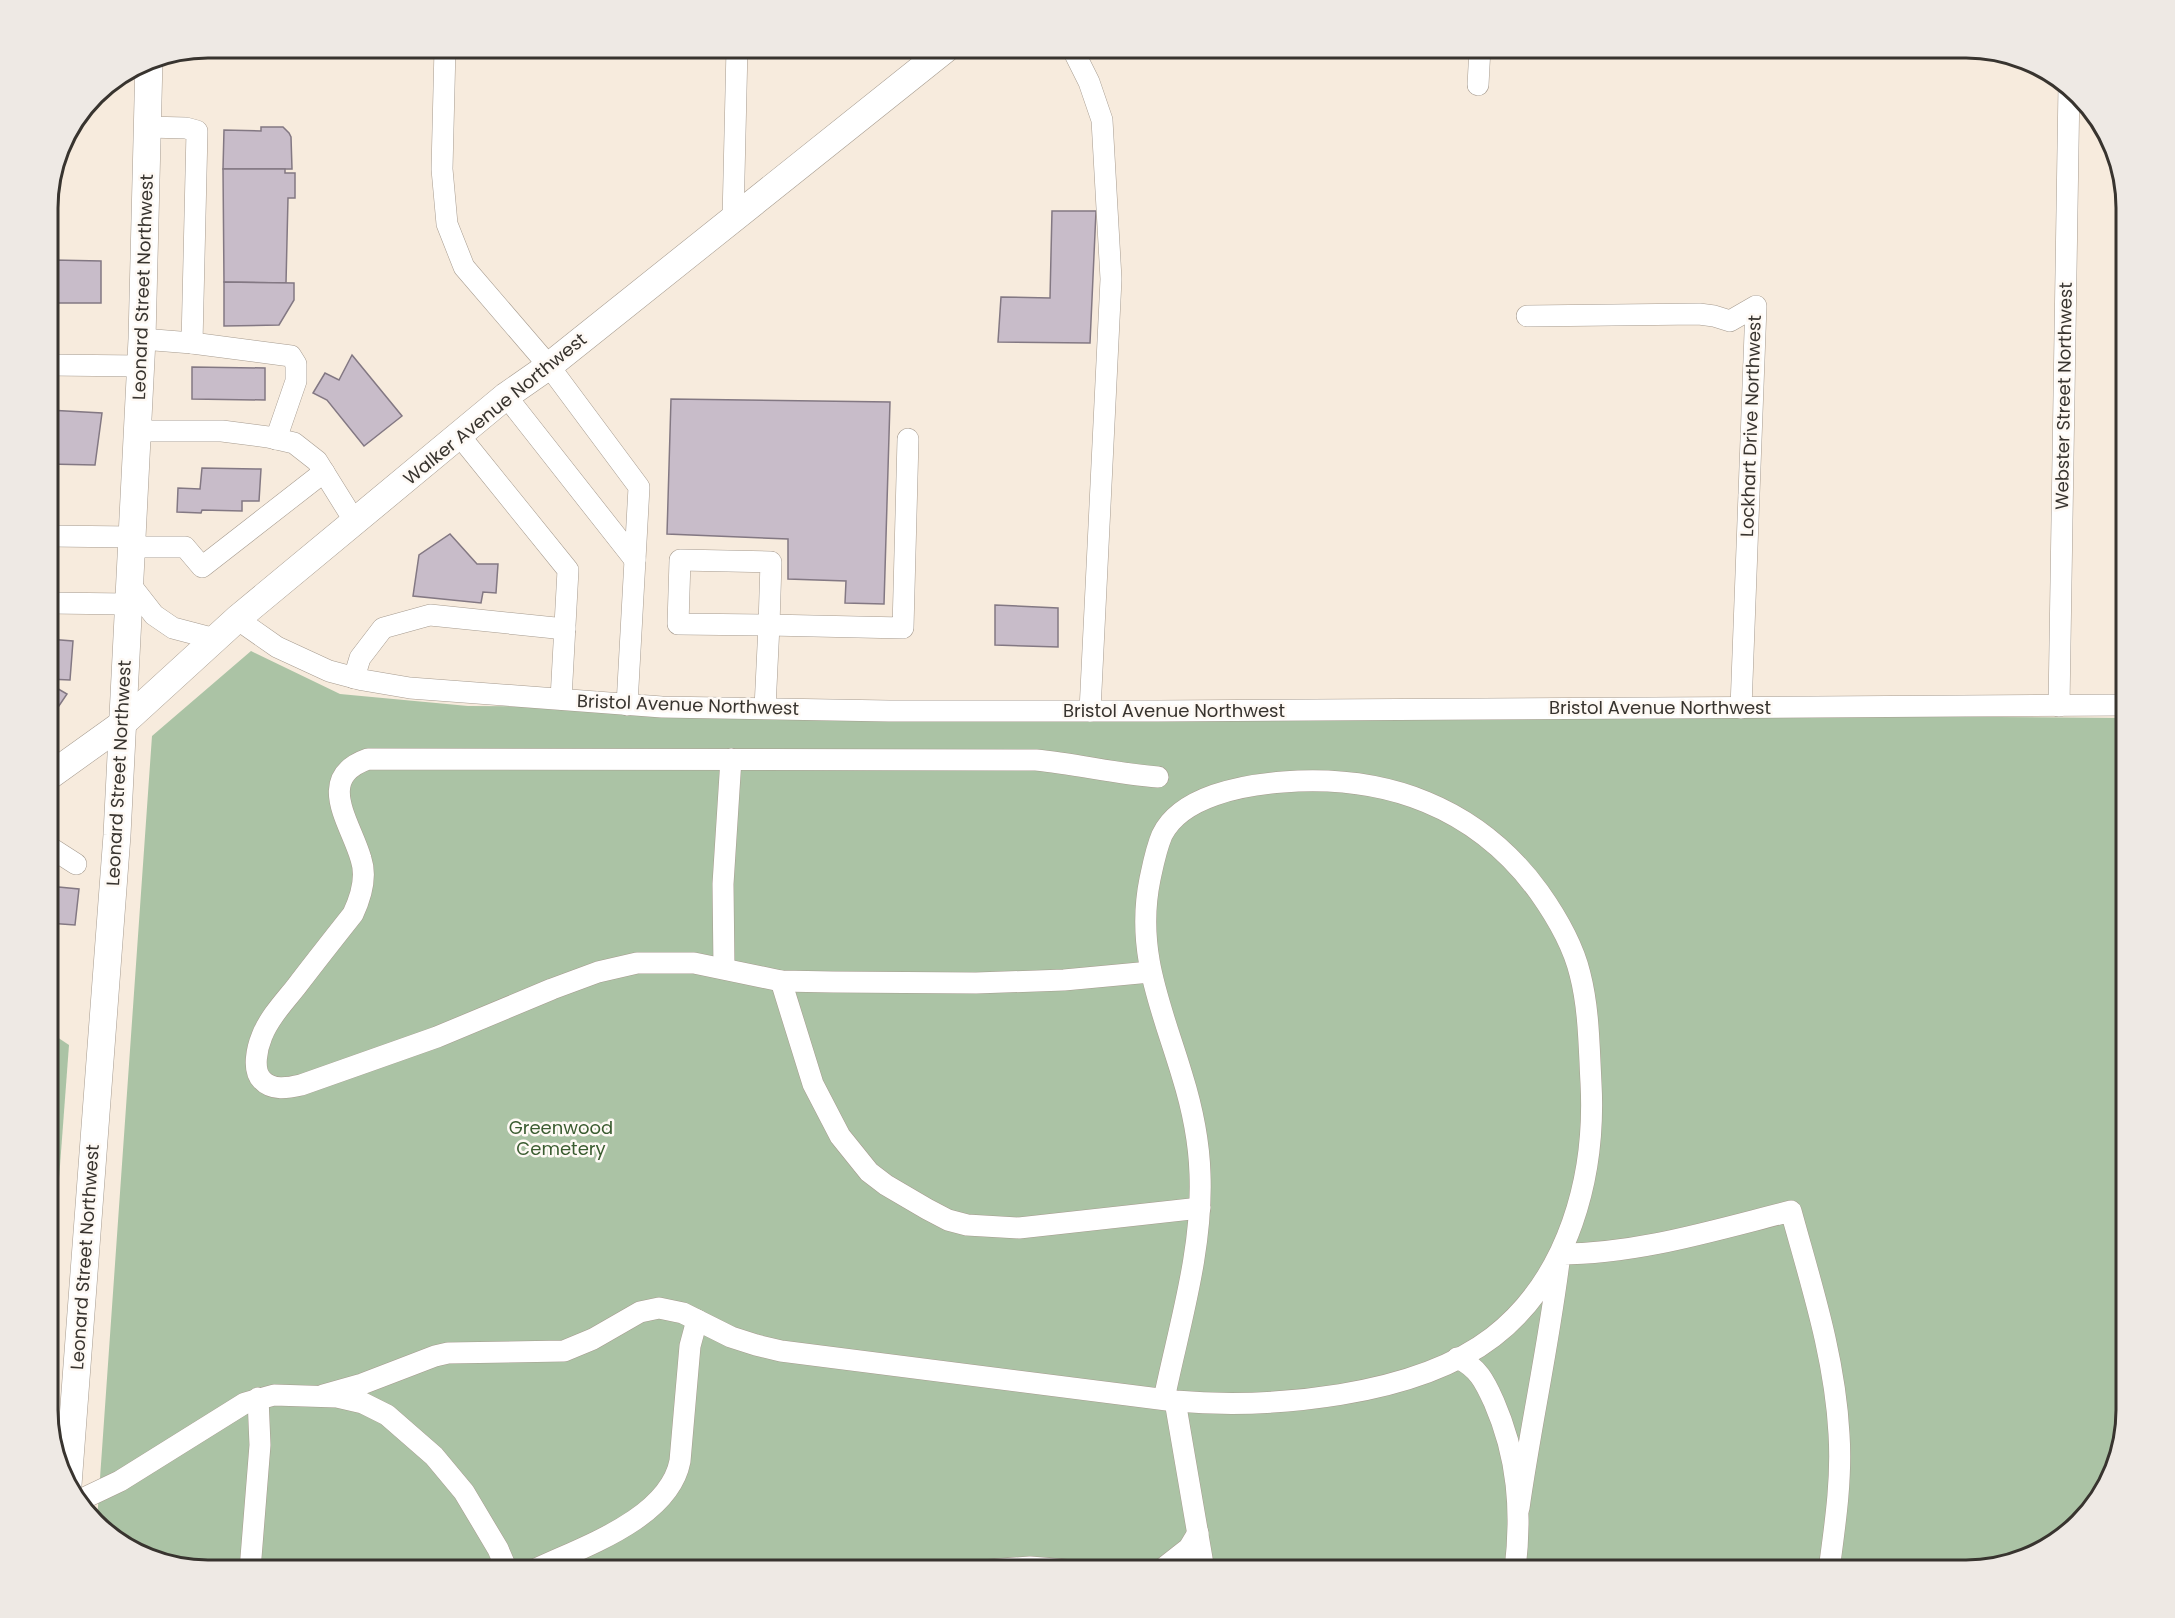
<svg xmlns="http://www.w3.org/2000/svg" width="2175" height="1618" font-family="Poppins,sans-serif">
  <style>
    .green { fill: #abc3a5 }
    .building { fill: #c8bcc9; stroke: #837883; stroke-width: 1.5 }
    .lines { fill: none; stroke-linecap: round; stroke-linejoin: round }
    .minor-casing { stroke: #a69b8f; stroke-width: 22 }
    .major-casing { stroke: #a69b8f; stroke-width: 28 }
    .minor { stroke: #fff; stroke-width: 21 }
    .major { stroke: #fff; stroke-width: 27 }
    .labels { text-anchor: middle; stroke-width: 5; stroke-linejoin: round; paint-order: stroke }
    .street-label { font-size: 18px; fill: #38342f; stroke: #fef9f4 }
    .park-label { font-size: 18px; fill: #3a5c30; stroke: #fef9f4 }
    .rim { fill: none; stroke: #38342f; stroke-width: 3 }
  </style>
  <rect width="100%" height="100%" fill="#f7ebdd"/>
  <!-- green -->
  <g class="green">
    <path d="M251,651l89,43 128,12 1659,12v692l-9,51 -24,46 -57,47 -71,16h-1758l-51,-9 -46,-24 -14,-16 55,-785z"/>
    <path d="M48,1031l21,14 -21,281z"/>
  </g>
  <!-- building -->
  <g class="building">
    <path d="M261,127h22l6,6 2,4 1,32h-69l1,-39 37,1z"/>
    <path d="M223,169h62v4h10v25h-7l-2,85 -62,-1z"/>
    <path d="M1052,211h44l-6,132 -92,-1 3,-45 49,1z"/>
    <path d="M53,260l48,1v42h-49z"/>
    <path d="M224,282l70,1v17l-15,25 -55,1z"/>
    <path d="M352,355l50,61 -38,30 -37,-46 -14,-7 12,-20 14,7z"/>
    <path d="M192,367l73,1v32l-73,-1z"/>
    <path d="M671,399l219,3 -6,202 -39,-1 1,-22 -58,-2v-40l-121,-5z"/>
    <path d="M48,410l54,3 -7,52 -47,-1z"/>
    <path d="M202,468l59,1 -2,32h-17v10l-40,-1 -1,3 -24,-1 1,-24 22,1z"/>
    <path d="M450,534l27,30h21l-2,29 -13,-1 -2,11 -68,-7 6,-41z"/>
    <path d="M995,605l63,3v39l-63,-2z"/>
    <path d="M48,639l25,2 -3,39 -22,-1z"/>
    <path d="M48,683l19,11 -19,28z"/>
    <path d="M48,886l31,3 -4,36 -27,-2z"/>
  </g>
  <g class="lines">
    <defs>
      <g id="minor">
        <path d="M445,48l-3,121 5,55 17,43 85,99 90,121 -12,218"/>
        <path d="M1072,48l17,34 13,38 9,159 -21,432"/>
        <path d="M1478,85l2,-37"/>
        <path d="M733,219l4,-171"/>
        <path d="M1527,316l172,-2 15,2 16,5 26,-15 -15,402"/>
        <path d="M142,339l50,4 5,-212 -11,-3 -39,-1"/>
        <path d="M192,343l99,13 5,8v17l-20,58"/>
        <path d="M48,365l93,1"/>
        <path d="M506,396l129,164"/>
        <path d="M138,431h84l46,6 26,6 23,18 38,61"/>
        <path d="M459,435l109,135 -7,129"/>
        <path d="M48,536l84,1"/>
        <path d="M131,547h54l17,20 122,-95"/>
        <path d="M680,560l91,2 -2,63 -91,-1z"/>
        <path d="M129,583l25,32 19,13 42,11"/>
        <path d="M48,603l80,1"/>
        <path d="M237,619l40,28 52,24 34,9 47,8 252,19 227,4h269l969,-6"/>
        <path d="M354,678l6,-20 23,-30 47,-13 135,14"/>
        <path d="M2059,706l10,-620"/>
        <path d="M765,708l4,-83 134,3 5,-189"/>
        <path d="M48,846l28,18"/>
        <path d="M724,968l-1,-84 8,-125"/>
        <path d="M1150,972l-86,8 -88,3 -143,-1 -52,-1 -87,-18h-57l-39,9 -46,17 -115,48 -136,48c-13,3 -29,6 -39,-5 -10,-10 -5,-32 0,-44 7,-18 22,-34 34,-49 19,-25 38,-49 57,-73 8,-17 14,-37 8,-55 -10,-36 -47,-81 7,-100l668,1c41,4 81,14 122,17"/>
        <path d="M781,981l32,103 27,52 29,36 17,13 41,24 21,11 19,5 52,3 181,-20"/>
        <path d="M1457,1358c21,9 28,24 37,44 24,55 28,109 21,168"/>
        <path d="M323,1395l39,-11 73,-28 13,-3 116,-2 29,-12 47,-27 19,-4 24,5 48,24 25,8 25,6 394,50c95,8 240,-4 318,-64 76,-59 103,-161 98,-254 -2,-37 -2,-74 -11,-109 -7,-29 -24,-58 -41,-82 -62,-85 -153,-118 -256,-110 -40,3 -102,14 -121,53 -6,14 -9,30 -12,44 -15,73 12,129 32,196 10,32 17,65 18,99 3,76 -21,152 -36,225"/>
        <path d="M1175,1401l29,169"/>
        <path d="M80,1500l40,-19 125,-78 29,-8 63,2 26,6 24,12 47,41 30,36 34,57 9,21"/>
        <path d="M1519,1508c12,-85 31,-169 41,-254 78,0 155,-24 231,-43 20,73 44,146 48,223 3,45 -4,91 -10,136"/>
        <path d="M250,1570l10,-125 -2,-47"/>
        <path d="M534,1570c48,-23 135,-51 146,-109l10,-115 7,-26"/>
        <path d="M988,1570l42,-3 37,3"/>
        <path d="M1161,1570l28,-22 9,-15"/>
      </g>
      <g id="major">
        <path d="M48,777l74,-53 115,-105 269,-223 43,-30 398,-318"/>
        <path d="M68,1485l49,-650 25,-496 7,-279"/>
      </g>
    </defs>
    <!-- minor casing -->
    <use href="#minor" class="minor-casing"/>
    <!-- major casing -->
    <use href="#major" class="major-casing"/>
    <!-- minor -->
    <use href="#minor" class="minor"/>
    <!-- major -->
    <use href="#major" class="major"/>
  </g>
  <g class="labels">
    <!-- street labels -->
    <g class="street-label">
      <text transform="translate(143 287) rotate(-88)" y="6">Leonard Street Northwest</text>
      <text transform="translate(2064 396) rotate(-89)" y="6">Webster Street Northwest</text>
      <text transform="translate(495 409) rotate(-39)" y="6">Walker Avenue Northwest</text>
      <text transform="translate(1751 426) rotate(-88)" y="6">Lockhart Drive Northwest</text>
      <text transform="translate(688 705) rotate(2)" y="6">Bristol Avenue Northwest</text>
      <text x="1660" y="714">Bristol Avenue Northwest</text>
      <text x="1174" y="717">Bristol Avenue Northwest</text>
      <text transform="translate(119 773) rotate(-87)" y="6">Leonard Street Northwest</text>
      <text transform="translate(85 1257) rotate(-86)" y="6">Leonard Street Northwest</text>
    </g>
    <!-- park labels -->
    <g class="park-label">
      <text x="561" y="1134">Greenwood<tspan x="561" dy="21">Cemetery</tspan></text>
    </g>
  </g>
  <!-- crop -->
  <path d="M0 0H2175V1618H0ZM208 58H1966A150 150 0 0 1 2116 208V1410A150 150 0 0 1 1966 1560H208A150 150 0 0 1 58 1410V208A150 150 0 0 1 208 58Z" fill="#eee9e4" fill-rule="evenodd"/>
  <path class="rim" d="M208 58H1966A150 150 0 0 1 2116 208V1410A150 150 0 0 1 1966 1560H208A150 150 0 0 1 58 1410V208A150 150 0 0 1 208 58Z"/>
</svg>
